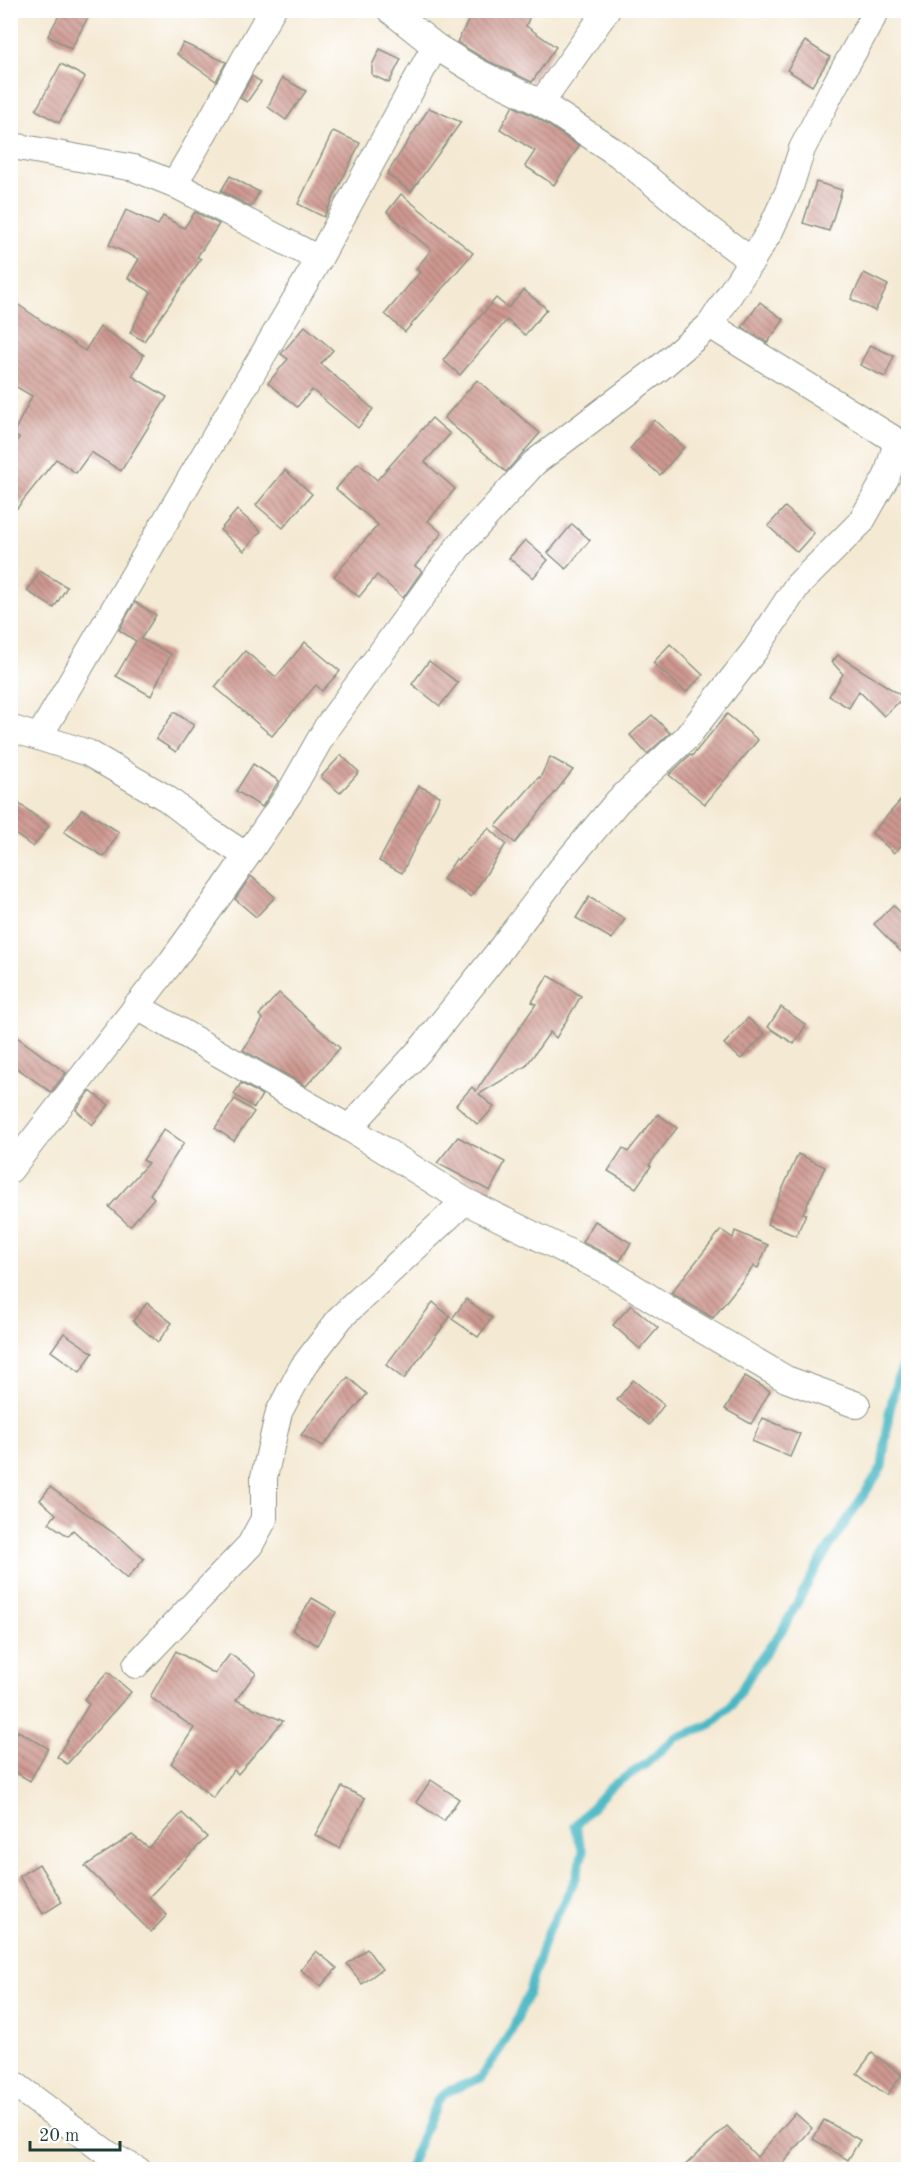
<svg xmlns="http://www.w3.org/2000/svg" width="919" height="2180" font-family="'Old Standard TT',serif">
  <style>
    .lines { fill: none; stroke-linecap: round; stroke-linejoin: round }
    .stream { stroke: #49b7c4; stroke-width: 9 }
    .building { fill: url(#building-back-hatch) }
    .minor-casing { stroke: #8a9384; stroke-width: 28 }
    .minor { stroke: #fff; stroke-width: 26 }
  </style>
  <defs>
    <pattern id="building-back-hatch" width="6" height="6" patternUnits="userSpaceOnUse" patternTransform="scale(1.5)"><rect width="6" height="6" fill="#ce9890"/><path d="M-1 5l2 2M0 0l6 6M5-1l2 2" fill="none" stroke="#a77d76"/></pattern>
  </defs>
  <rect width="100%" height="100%" fill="#fff"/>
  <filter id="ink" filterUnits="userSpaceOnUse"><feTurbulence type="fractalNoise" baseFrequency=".0167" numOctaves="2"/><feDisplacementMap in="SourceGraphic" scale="12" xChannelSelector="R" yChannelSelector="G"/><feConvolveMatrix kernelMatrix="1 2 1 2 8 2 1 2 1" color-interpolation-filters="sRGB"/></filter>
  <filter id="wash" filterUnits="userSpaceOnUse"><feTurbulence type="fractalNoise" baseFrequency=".008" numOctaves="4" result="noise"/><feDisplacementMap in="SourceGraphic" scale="24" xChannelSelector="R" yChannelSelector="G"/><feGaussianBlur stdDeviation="1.35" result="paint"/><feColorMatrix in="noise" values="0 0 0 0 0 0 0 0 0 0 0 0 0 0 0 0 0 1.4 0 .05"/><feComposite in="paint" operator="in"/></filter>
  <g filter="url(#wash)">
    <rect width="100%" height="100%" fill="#f4e9d3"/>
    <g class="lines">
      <!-- stream -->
      <path class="stream" d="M408,2170l29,-69 9,-9 35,-14 30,-46 16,-35 19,-61 30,-58 7,-26 -8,-26 35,-39 36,-23 29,-26 35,-13 21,-19 27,-43 25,-34 36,-66 63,-96 7,-53 8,-35 11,-21"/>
    </g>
    <g id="blocks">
      <!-- building -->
      <g class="building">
        <path d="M62,10h30l-21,39 -23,-13z"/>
        <path d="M474,10h58l-6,16 30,21 -24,35 -46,-22 -29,-18z"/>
        <path d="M805,41l25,16 -18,29 -25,-16z"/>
        <path d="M183,43l43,19 -10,19 -39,-27z"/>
        <path d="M380,49l21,10 -12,24 -17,-8v-10z"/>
        <path d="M61,64l24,13 -26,46 -23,-13z"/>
        <path d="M252,76l9,6 -14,20 -7,-4z"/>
        <path d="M282,78l24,13 -20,29 -18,-13z"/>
        <path d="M513,106l21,10 45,30 -25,39 -29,-19 10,-15 -35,-22z"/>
        <path d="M429,108l32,14 -50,70 -24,-18z"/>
        <path d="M333,131l27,12 -36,74 -26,-13z"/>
        <path d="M230,176l29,16 -8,15 -30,-16z"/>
        <path d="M816,182l26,8 -13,41 -26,-8z"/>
        <path d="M401,194l72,59 -68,79 -20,-18 35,-42 -4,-3 15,-19 -44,-38z"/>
        <path d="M126,210l32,15 5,-9 21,12 11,-16 24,12 -22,33 4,2 -57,82 -14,-8 21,-41 -23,-14 11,-19 -30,-14z"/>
        <path d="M864,273l24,12 -13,26 -24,-12z"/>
        <path d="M524,290l23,19 -22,26 -18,-15 -47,55 -17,-15 53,-62 12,10z"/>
        <path d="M10,299l75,52 15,-24 44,28 -12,21 35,21 -46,74 -30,-19 -15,21 -20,-14 -46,58v-67l9,-12 -6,-4 19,-38 -22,-13z"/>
        <path d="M760,302l24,18 -17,23 -25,-16z"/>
        <path d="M305,326l28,24 -12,14 52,45 -15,19 -46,-38 -15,17 -29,-24 20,-24 -7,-5z"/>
        <path d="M870,345l24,11 -9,21 -25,-12z"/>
        <path d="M477,380l63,53 -34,39 -62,-54z"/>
        <path d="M432,418l18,16 -25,28 30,27 -27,32 14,12 -27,33 7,5 -19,27 -26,-23 -18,22 -25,-21 44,-51 -42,-36 22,-26 19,17z"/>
        <path d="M654,420l30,27 -24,28 -30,-26z"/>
        <path d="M285,470l27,24 -29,34 -27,-23z"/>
        <path d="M785,507l29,26 -17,19 -29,-26z"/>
        <path d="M237,510l24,21 -17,20 -24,-21z"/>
        <path d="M572,524l18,16 -24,29 -18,-16z"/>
        <path d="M525,540l23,20 -15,18 -24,-20z"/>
        <path d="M40,571l27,16 -13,21 -27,-17z"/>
        <path d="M135,602l21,13 -15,24 30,15 -20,42 -35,-20 20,-35 -17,-11z"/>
        <path d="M305,642l35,29 -18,20 -6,-6 -44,51 -57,-49 30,-36 31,26z"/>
        <path d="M670,644l33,31 -17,17 -33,-29z"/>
        <path d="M838,655l12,8 54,34 -20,19 -25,-25 -10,17 -20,-12 14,-22 -11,-12z"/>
        <path d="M429,661l29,22 -18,23 -28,-22z"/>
        <path d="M174,712l20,13 -18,27 -20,-13z"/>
        <path d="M727,714l31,26 -53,64 -36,-29 21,-20 2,1z"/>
        <path d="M652,715l18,18 -23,21 -17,-19z"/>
        <path d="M341,755l18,17 -19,21 -19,-16z"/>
        <path d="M550,757l23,13 -58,73 -19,-17 43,-49 1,1z"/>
        <path d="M253,764l26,17 -17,26 -26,-16z"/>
        <path d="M419,786l21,10 -38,77 -23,-12z"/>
        <path d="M909,791v47l-15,15 -22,-20z"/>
        <path d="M10,797l39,29 -16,21 -23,-17z"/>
        <path d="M82,809l37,23 -15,25 -40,-25z"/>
        <path d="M489,828l17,16 -35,53 -28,-18 13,-20 2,1z"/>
        <path d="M251,876l24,21 -19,20 -21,-18z"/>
        <path d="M589,897l36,22 -13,20 -36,-21z"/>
        <path d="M893,905l16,16v39l-35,-36z"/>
        <path d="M548,975l33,21 -25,42 -6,-6 -24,34 -47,28 15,13 -16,18 -22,-20 16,-18 4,4 60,-87 -4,-2z"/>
        <path d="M279,993l61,55 -34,38 -63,-36 20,-31 -4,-4z"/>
        <path d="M781,1007l25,18 -12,19 -26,-17z"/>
        <path d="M748,1018l17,16 -24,25 -17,-15z"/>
        <path d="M10,1032l56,41 -15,19 -41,-29z"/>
        <path d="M241,1083l21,12 -8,13 -20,-14z"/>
        <path d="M90,1091l19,14 -17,20 -16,-15z"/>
        <path d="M235,1099l19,13 -20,29 -19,-13z"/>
        <path d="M658,1114l19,14 -28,37 2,1 -15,22 -28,-17 15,-23 5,4z"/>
        <path d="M164,1129l20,14 -34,51 4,4 -24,28 -21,-19 39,-44 -5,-3z"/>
        <path d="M458,1137l47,25 -15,29 -53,-28z"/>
        <path d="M798,1154l27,13 -22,46 3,1 -10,22 -29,-12z"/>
        <path d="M595,1221l36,22 -11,18 -38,-19z"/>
        <path d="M721,1230l12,8 2,-7 33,14 -10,23 -4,-2 -41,52 -42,-25z"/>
        <path d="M466,1299l26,19 -14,19 -26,-18z"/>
        <path d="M433,1302l17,15 -46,62 -18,-14z"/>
        <path d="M147,1303l25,20 -14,19 -25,-21z"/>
        <path d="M631,1305l27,23 -18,21 -27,-24z"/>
        <path d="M64,1333l29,20 -13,19 -29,-21z"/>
        <path d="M745,1376l25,15 -19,33 -26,-15z"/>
        <path d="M348,1377l19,17 -44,52 -22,-11z"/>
        <path d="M633,1380l31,25 -15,20 -32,-25z"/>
        <path d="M763,1418l37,16 -10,23 -38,-16z"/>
        <path d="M50,1487l73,53 21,19 -17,20 -54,-49 -5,6 -19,-13 7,-9 -16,-14z"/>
        <path d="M312,1598l24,14 -19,33 -25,-15z"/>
        <path d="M176,1651l39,23 15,-20 26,19 -20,27 47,21 -45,53 -4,-4 -21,28 -42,-35 23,-35 -44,-31z"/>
        <path d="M108,1672l23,20 -64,72 -10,-7 32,-53 -5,-5z"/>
        <path d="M18,1731l30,17 -18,33 -20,-12v-24z"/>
        <path d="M431,1780l28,19 -15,22 -28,-19z"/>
        <path d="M342,1787l23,11 -26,50 -24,-13z"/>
        <path d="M182,1813l25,24 -58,60 18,18 -16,17 -66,-66 47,-31 17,13z"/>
        <path d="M39,1864l23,38 -19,12 -24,-38z"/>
        <path d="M367,1949l15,20 -20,15 -15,-20z"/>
        <path d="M316,1951l21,17 -16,18 -20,-16z"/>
        <path d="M872,2053l30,22 -15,20 -30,-22z"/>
        <path d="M795,2113l17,15 -34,41h-97l46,-43 30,31z"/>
        <path d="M824,2120l36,20 -12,20 -35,-21z"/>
      </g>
    </g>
  </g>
  <g filter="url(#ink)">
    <use href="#blocks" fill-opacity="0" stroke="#8a9384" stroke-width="1.5"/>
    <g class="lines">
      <defs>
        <g id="minor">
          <path d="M390,10l45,36 44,27 62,30 77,51 96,79 38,28"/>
          <path d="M541,103l66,-93"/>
          <path d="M13,146l121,22 40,16 145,75"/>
          <path d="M174,184c35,-56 64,-116 98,-174"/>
          <path d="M710,325l198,123"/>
          <path d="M10,728l78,25 78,45 43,33 36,24"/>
          <path d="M39,737l280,-478 116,-213"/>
          <path d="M136,1006l213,122 116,73 146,72 73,46 102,60 71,26"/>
          <path d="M349,1128l73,-80 74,-93 65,-86 57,-68 68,-63 69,-88 42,-64 64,-64 26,-46 10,-35"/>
          <path d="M10,1170l162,-209 52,-72 65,-95 38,-67 131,-180 76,-84 127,-96 49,-42 59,-92 20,-43 13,-41 29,-57 46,-82"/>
          <path d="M136,1665l114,-120 14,-26v-42l15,-65 24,-45 38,-50 124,-116"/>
          <path d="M10,2081l98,73 30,16"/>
        </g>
      </defs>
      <!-- minor casing -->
      <use href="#minor" class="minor-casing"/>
      <!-- minor -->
      <use href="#minor" class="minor"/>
    </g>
  </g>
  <!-- margin -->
  <rect width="919" height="2180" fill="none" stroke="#fff" stroke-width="36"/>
  <!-- scale -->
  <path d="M30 2141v9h90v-9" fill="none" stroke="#1f3d34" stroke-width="3"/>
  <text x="39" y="2141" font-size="18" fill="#1f3d34" stroke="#ffffff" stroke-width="4.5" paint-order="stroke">20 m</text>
</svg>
